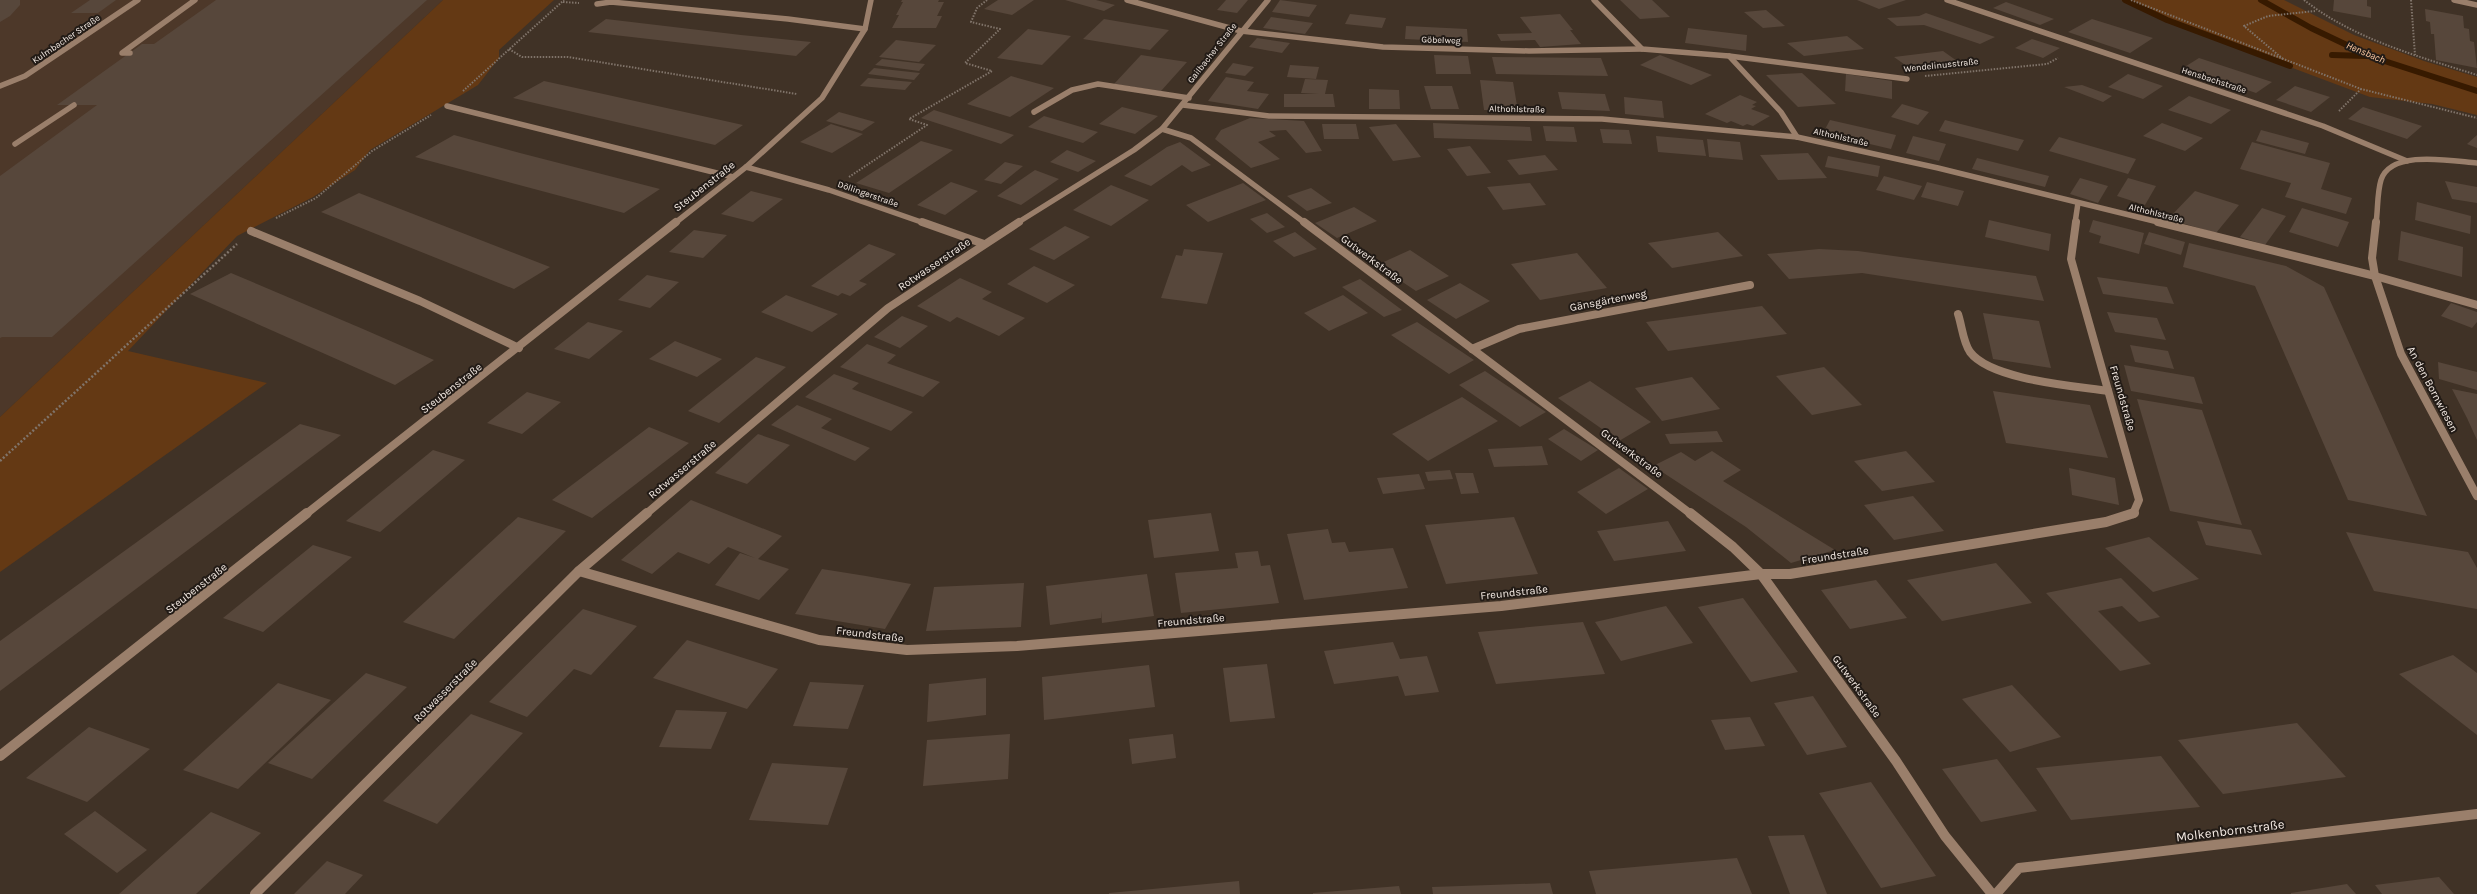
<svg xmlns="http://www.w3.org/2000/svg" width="2477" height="894" font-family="Karla,sans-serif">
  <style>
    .built { fill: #4d3829 }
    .green { fill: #643914 }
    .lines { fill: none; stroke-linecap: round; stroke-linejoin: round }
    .stream { stroke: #371a00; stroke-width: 6 }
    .building { fill: #57473b }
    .path-far1 { stroke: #80746a; stroke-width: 2; stroke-dasharray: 1.5 1.5; stroke-linecap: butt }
    .path { stroke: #80746a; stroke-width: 2.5; stroke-dasharray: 2 2; stroke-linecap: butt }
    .service-far1 { stroke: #9a7f6b; stroke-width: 5.5 }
    .service { stroke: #9a7f6b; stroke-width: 8 }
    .minor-far2 { stroke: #9a7f6b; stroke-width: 5.5 }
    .minor-far1 { stroke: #9a7f6b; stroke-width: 8 }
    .minor { stroke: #9a7f6b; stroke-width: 10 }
    .tertiary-far2 { stroke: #9a7f6b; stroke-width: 5.5 }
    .tertiary-far1 { stroke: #9a7f6b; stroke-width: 8 }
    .tertiary { stroke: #9a7f6b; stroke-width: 10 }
    .labels { text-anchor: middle; stroke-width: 4; stroke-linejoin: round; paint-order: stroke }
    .far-street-label { font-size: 9px; fill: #f5ebe4; stroke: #221b16 }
    .far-water-label { font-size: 10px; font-style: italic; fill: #fcc9a2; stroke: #221b16 }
    .street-label { font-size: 11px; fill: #f5ebe4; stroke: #221b16 }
    .near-street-label { font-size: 13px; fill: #f5ebe4; stroke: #221b16 }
  </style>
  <rect width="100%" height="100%" fill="#403226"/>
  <!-- built -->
  <path class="built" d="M0,0h443l-443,417z"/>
  <!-- green -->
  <g class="green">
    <path d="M443,0h111l-55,50v8l-21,27 -108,65 -15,20 -42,27 -76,39 -109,115 139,32 -267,189v-155z"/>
    <path d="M2121,0h163l70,35 70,26 53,16v38l-45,-11 -62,-7 -205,-77z"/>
  </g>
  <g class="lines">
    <!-- stream -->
    <g class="stream">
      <path d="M2125,0l42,20 123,46"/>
      <path d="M2261,0l50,28 61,29 105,34"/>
      <path d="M2332,55l34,1"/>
    </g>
  </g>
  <!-- building -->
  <g class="building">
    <path d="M0,0h20v5l-10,11 -10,6z"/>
    <path d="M90,0h26l-18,13h-27z"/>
    <path d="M216,0h211l-375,337h-50l-2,1v-162l97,-71h-40l85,-61h12z"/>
    <path d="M902,0h37l-1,2h6l-7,14h5l-6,12h-44l7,-13h-3l7,-13h-2z"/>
    <path d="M998,0h36l-22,15 -28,-6z"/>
    <path d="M1065,0h31l19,5 -11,6z"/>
    <path d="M1226,0h22l-11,13 -20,-3z"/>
    <path d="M1280,0l37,5 -8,12 -37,-5z"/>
    <path d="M1620,0h32l18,17 -30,2z"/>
    <path d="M1857,0h49l-27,9z"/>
    <path d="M2334,0h33v6l4,1v11l-38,-7z"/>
    <path d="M2006,2l48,17 -14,6 -47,-17z"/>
    <path d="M2425,9l38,7 1,12 5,1 1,12 4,1 3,26 -41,-8 -2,-26h-3l-1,-12 -4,-1z"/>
    <path d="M1766,10l19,16 -22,2 -19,-16z"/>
    <path d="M1926,13l69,24 -15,7 -56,-19 -27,1 -10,-8 32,-2z"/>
    <path d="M1350,14l36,4 -4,10 -37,-4z"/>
    <path d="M1560,14l13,16h-3l11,14 -41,3 -5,-7 -34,1 -4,-7 35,-1 -12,-16z"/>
    <path d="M1271,17l42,6 -8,11 -42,-6z"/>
    <path d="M606,19l135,16 70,7 -15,14 -208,-24z"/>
    <path d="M1104,19l65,11 -19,20 -67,-11z"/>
    <path d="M2092,19l61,19 -23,15 -62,-21z"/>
    <path d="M1406,26l61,3 1,13 -63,-3z"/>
    <path d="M1688,28l59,7 -1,16 -61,-8z"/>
    <path d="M1028,29l43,7 -29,29 -45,-7z"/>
    <path d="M1847,36l17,13 -60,7 -17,-13z"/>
    <path d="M1257,38l33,5 -8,10 -33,-6z"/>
    <path d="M2032,39l28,9 -17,10 -28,-10z"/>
    <path d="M896,40l40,5 -17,17 -40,-5z"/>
    <path d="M1943,51l21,15 -49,6 -21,-15z"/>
    <path d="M1141,55l46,7 -26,29 -47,-7z"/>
    <path d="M1434,55l34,1 3,18h-35z"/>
    <path d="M1660,55l52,20 -21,10 -51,-20z"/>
    <path d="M1492,57l109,1 7,18 -112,-2z"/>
    <path d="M2199,58l73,24 -16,11 -73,-25z"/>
    <path d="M882,59l43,5 -6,7 -44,-6z"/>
    <path d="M1233,63l21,4 -9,9 -20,-3z"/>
    <path d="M1290,65l29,2 -3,12 -29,-2z"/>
    <path d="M874,68l46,5 -6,7 -46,-6z"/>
    <path d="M1802,73l34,31 -38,3 -32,-32z"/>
    <path d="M1846,74l46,7v18l-47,-8z"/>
    <path d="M2128,74l35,12 -20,13 -35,-12z"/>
    <path d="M1011,76l43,12 -44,29 -43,-13z"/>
    <path d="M1226,77l28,5 -7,9 22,3 -11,15 -50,-8z"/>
    <path d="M868,78l44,4 -7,8 -45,-4z"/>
    <path d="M1305,79l23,1 -3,14h8l2,13h-51v-13h35l-18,-1z"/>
    <path d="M1480,80l33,2 5,29 -34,-1z"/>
    <path d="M544,81l64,14 135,30 -28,20 -202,-47z"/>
    <path d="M2082,85l30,11 -9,6 -39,-15z"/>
    <path d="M1424,86h28l7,23h-28z"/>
    <path d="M2295,86l35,11 -19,15 -35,-12z"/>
    <path d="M1369,89l30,1 1,19h-31z"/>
    <path d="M1558,92l47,2 5,17 -48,-2z"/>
    <path d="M1740,95l17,7 -5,3 4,1 -5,3 19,7 -17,10 -6,-2 -4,2 -12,-5 -4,2 -22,-9z"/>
    <path d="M2189,96l42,14 -20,14 -43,-14z"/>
    <path d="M1624,97l38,4 2,17 -39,-4z"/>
    <path d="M1902,104l27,8 -11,13 -27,-8z"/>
    <path d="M1122,107l36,9 -23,18 -36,-10z"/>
    <path d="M2363,107l59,19 -15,13 -59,-20z"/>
    <path d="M934,110l80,25 -13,9 -80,-26z"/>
    <path d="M839,112l36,10 -13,9 -36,-10z"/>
    <path d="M1044,116l54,16 -15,11 -55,-16z"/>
    <path d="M1250,118l54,3 18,30 -16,2 -20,-23 -17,1 7,5 -18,6 22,17 -29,9 -36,-29 6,-9z"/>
    <path d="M1830,120l66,15 -5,14 -68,-16z"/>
    <path d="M1945,120l79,20 -6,11 -79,-20z"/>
    <path d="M1433,123l97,4 2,14 -98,-3z"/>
    <path d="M2162,123l41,15 -18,13 -42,-15z"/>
    <path d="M831,124l32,10 -31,19 -32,-11z"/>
    <path d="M1322,124h34l3,15h-35z"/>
    <path d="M1396,124l25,33 -28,4 -24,-34z"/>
    <path d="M1543,126l31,1 3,15 -31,-1z"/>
    <path d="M1600,129l29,1 3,14 -29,-1z"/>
    <path d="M2261,130l48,13 -4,11 -49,-13z"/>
    <path d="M454,135l66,18 140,36 -36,24 -209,-56z"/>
    <path d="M2477,135v13l-10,-4z"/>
    <path d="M1656,136l47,4 3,16 -48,-4z"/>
    <path d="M1913,136l33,8 -7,17 -33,-8z"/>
    <path d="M2059,137l77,22 -8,15 -79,-23z"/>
    <path d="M1707,139l33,3 3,18 -34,-3z"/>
    <path d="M921,141l32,9 -64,43 -33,-10z"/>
    <path d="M1180,142l31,23 -19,7 -10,-7 -31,21 -27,-10 43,-29z"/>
    <path d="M2252,142l78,21 -9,26 31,9 -6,16 -61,-17 6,-14 -51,-14z"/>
    <path d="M1470,146l21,27 -24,3 -20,-27z"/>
    <path d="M1067,150l29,11 -18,11 -28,-10z"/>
    <path d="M1808,153l19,25 -49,2 -18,-25z"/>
    <path d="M1545,155l13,15 -39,5 -12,-15z"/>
    <path d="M1828,156l52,10 -2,11 -53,-10z"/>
    <path d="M1977,158l72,18 -4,11 -73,-18z"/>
    <path d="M1005,162l18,4 -22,18 -17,-4z"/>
    <path d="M1035,170l24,9 -38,26 -24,-9z"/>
    <path d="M1884,176l38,10 -8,14 -38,-10z"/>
    <path d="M2080,178l28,8 -10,17 -28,-9z"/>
    <path d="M2128,178l28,8 -11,19 -28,-9z"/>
    <path d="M2445,181l32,6v16l-25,-4z"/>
    <path d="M951,182l27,9 -33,24 -28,-10z"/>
    <path d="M1927,182l37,9 -6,15 -37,-9z"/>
    <path d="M1243,183l23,17 -58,22 -22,-17z"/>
    <path d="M1530,183l16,22 -43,5 -16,-23z"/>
    <path d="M1111,185l38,15 -38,26 -38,-16z"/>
    <path d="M1311,188l21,15 -25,8 -20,-15z"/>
    <path d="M751,191l32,8 -30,23 -32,-8z"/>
    <path d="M2195,191l44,14 -23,28 -48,-14z"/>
    <path d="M359,193l124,48 67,26 -36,22 -193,-77z"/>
    <path d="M2417,202l54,14 -1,18 -55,-14z"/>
    <path d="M1354,207l23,14 -40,17 -22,-15z"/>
    <path d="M2262,208l24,8 -21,29 -25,-8z"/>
    <path d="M2302,208l47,14 -11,25 -49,-15z"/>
    <path d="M1267,213l18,14 -18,6 -17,-14z"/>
    <path d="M1989,220l62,14 -2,17 -64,-14z"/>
    <path d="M2093,220l51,13 -5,21 -40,-11 2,-7 -12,-4z"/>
    <path d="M1065,226l25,11 -36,23 -25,-11z"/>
    <path d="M694,230l33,5 -24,23 -34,-6z"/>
    <path d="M2401,231l62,16 -1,30 -64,-17z"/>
    <path d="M1295,232l22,17 -23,8 -21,-16z"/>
    <path d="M1718,232l25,24 -71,12 -24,-25z"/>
    <path d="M2149,232l36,10 -4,13 -37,-11z"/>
    <path d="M2189,243l97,23 38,21 103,229 -79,-16 -93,-214 -72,-19z"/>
    <path d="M869,244l27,10 -37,27 8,3 -17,12 -8,-3 -4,3 -27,-10z"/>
    <path d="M1184,249l39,4 -16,51 -46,-6 15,-43 6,1z"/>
    <path d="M1819,249l39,2 178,25 8,25 -182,-28 -73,6 -22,-25z"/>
    <path d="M1410,250l39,26 -33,15 -39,-26z"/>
    <path d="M1577,253l30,35 -67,12 -29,-36z"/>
    <path d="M1034,266l41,19 -28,18 -40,-19z"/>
    <path d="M231,273l132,56 71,31 -39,25 -205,-91z"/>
    <path d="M647,275l32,7 -29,26 -32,-8z"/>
    <path d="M2097,277l70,10 7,17 -71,-10z"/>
    <path d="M960,278l32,14 -10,7 43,19 -26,18 -42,-19 -7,5 -33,-16z"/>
    <path d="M1360,279l42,31 -18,7 -42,-30z"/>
    <path d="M1460,283l30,18 -34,18 -29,-19z"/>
    <path d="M786,295l52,19 -26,18 -51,-20z"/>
    <path d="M1343,295l25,18 -39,18 -25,-18z"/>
    <path d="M2451,303l26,9v10l-5,6 -31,-12z"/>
    <path d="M1762,306l25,28 -119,17 -22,-29z"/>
    <path d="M2107,312l50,6 9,22 -51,-8z"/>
    <path d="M1983,313l56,8 12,47 -58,-9z"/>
    <path d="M902,316l26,10 -28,22 -26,-11z"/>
    <path d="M588,322l35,9 -34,28 -35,-10z"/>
    <path d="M1417,322l57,38 -25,14 -58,-39z"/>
    <path d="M675,341l47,18 -25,18 -48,-18z"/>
    <path d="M867,344l29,11 -9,8 53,19 -17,15 -83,-30z"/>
    <path d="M2130,345l38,6 6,18 -39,-7z"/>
    <path d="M756,357l30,10 -67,56 -31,-12z"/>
    <path d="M2438,362l39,10v18l-38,-11z"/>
    <path d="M2124,365l70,12 9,27 -72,-13z"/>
    <path d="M1824,367l38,38 -50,10 -36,-39z"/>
    <path d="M1485,371l61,41 -26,15 -61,-42z"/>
    <path d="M834,374l25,9 -7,6 61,23 -22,19 -86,-34z"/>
    <path d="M1692,377l28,32 -58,12 -27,-33z"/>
    <path d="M1590,381l61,41 -32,19 -61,-43z"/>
    <path d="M2452,389l25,5v46l-10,-22z"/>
    <path d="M1993,391l97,14 18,53 -102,-15z"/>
    <path d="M527,392l34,10 -39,32 -35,-11z"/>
    <path d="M1462,397l36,24 -70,40 -36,-27z"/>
    <path d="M2137,399l65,11 40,115 -72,-14z"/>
    <path d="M797,405l35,14 -11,9 49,20 -15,13 -84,-36z"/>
    <path d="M300,424l41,11 -341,256v-50z"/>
    <path d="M649,427l40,16 -97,75 -40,-18z"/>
    <path d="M1564,429l34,21 -17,11 -33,-22z"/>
    <path d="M1717,431l6,11 -53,2 -5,-10z"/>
    <path d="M758,434l32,11 -43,39 -32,-11z"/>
    <path d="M1542,446l6,19 -54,2 -6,-18z"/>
    <path d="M433,450l32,10 -85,72 -34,-11z"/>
    <path d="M1712,451l29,19 -18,11 112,69 -44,13 -45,-36 -93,-61 28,-14 14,9z"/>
    <path d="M1906,451l29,31 -53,9 -28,-30z"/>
    <path d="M1619,468l29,21 -42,25 -29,-22z"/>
    <path d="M2069,468l46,10 4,27 -47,-10z"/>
    <path d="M1450,470l3,9 -25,2 -3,-9z"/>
    <path d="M1455,473h18l6,20 -18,1z"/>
    <path d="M1419,474l6,15 -42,5 -6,-16z"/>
    <path d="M1913,496l31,35 -50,9 -30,-35z"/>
    <path d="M691,500l91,36 -24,23 31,10 -30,31 -44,-15 25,-32 15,5 -27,-11 -19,17 -31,-12 -26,22 -31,-14z"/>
    <path d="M1211,513l8,38 -65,7 -6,-38z"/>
    <path d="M518,517l48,14 -112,108 -51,-17z"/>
    <path d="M1514,517l24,57 -92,10 -21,-59z"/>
    <path d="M1668,521l18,30 -72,10 -17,-30z"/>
    <path d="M2197,521l54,9 11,25 -56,-10z"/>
    <path d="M1328,529l4,14 13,-1 4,10 44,-4 15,40 -104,12 -17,-66z"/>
    <path d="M2346,532l122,20 9,16v41l-103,-18z"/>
    <path d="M2149,537l50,42 -46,13 -48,-44z"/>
    <path d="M313,545l39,12 -89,75 -40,-14z"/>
    <path d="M1258,551l3,15 9,-1 9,38 -98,10 -6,-40 63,-5 -3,-15z"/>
    <path d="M1996,563l36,40 -90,18 -35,-41z"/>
    <path d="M822,569l44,7 45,8 -26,45 -90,-15z"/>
    <path d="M1147,574l7,42 -52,7 -1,-12v7l-51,7 -4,-39z"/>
    <path d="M2121,578l39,39 -21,5 -17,-16 -24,5 53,53 -31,7 -74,-78z"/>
    <path d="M1876,580l31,38 -57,11 -29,-39z"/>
    <path d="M1024,583l-3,44 -95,4 8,-44z"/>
    <path d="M1743,598l55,74 -47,10 -53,-75z"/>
    <path d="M1666,606l27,37 -72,18 -26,-39z"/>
    <path d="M583,609l54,17 -46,49 -17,-6 -47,48 -38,-15z"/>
    <path d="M1583,622l22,52 -109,10 -18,-52z"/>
    <path d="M687,640l91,29 -31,40 -94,-31z"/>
    <path d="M1393,642l7,17 27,-3 12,36 -34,4 -7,-20 -64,8 -10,-33z"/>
    <path d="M2453,655l24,18v62l-78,-61z"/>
    <path d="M1267,664l8,54 -45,4 -7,-54z"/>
    <path d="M1149,665l6,42 -111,13 -2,-43z"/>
    <path d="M366,673l41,14 -95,92 -44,-16z"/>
    <path d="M986,678v37l-59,7 2,-38z"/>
    <path d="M810,682l54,3 -16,44 -55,-3z"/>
    <path d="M278,683l53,17 -93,89 -55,-19z"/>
    <path d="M2012,685l49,52 -51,15 -48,-53z"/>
    <path d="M1813,696l34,51 -40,8 -33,-52z"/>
    <path d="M676,710l51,2 -16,37 -52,-2z"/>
    <path d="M471,714l52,19 -86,91 -54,-23z"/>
    <path d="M1750,717l15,29 -40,4 -14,-30z"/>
    <path d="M2297,723l49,54 -123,17 -45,-54z"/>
    <path d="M89,727l61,22 -63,53 -61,-24z"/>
    <path d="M1010,734l-2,45 -85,7 4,-46z"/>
    <path d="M1173,734l3,24 -44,6 -3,-25z"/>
    <path d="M2161,756l39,51 -129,13 -35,-52z"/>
    <path d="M1997,759l40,52 -56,11 -39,-53z"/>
    <path d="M772,763l76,5 -20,57 -79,-5z"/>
    <path d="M1871,782l31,45 34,49 -55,12 -62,-95z"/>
    <path d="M95,811l52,39 -30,23 -53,-39z"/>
    <path d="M211,812l50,21 -65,61h-77z"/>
    <path d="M1804,835l23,59h-37l-22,-58z"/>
    <path d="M1737,858l15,36h-156l-7,-23z"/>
    <path d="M327,861l36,14 -18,19h-51z"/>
    <path d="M2439,877l15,17h-72l-7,-9z"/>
    <path d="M1239,881l1,13h-131v-1z"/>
    <path d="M1550,883l3,11h-120l-1,-7z"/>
    <path d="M2347,884l9,10h-65v-1z"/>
    <path d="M1399,886l2,8h-88v-1z"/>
  </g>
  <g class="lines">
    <!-- path-far1 -->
    <g class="path-far1">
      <path d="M2131,0l230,89 116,29"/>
      <path d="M2304,0c50,39 113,56 173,75"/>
      <path d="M2411,0l4,55"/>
      <path d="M563,2l16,1"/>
      <path d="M509,49l13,8h46l229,37"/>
      <path d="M2283,59l-39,-33 24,-10 47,-5"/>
      <path d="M1925,76l122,-12 11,-6"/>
      <path d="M463,91l101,-91"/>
      <path d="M2339,111l22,-22"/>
      <path d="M849,177l78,-52 -18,-6 83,-48 -27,-8 35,-34 -29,-7 6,-14 10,-8"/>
      <path d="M276,218l40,-20 56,-47 59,-36"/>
    </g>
    <!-- path -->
    <path class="path" d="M0,461l237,-217"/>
    <!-- service-far1 -->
    <g class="service-far1">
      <path d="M597,4l14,-2 177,17 77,10"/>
      <path d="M130,53h-8l73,-53"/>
      <path d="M447,106l286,71"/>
      <path d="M1034,112l38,-22 26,-6 91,14"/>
      <path d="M15,144l59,-39"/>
    </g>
    <!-- service -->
    <g class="service">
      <path d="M251,231l169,70 99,47"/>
      <path d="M1958,314c4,12 5,28 12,38 21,28 105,34 138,39"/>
    </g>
    <!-- minor-far2 -->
    <g class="minor-far2">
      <path d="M1127,0l114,31 142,16 146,4 113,-2"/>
      <path d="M1594,0l48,49 87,7 52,56 16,25"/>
      <path d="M1947,0l376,126 84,35"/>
      <path d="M2454,0l23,5"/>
      <path d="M1729,56l178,23"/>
      <path d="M0,86l25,-10 113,-76"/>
      <path d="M1183,105l86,11 333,3 195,18 141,31 224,55"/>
      <path d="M1162,129l29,9 114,85"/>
      <path d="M746,167l83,23 95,33"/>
      <path d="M675,223l71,-56 76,-69 43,-69 6,-29"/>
      <path d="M2075,223l3,-20"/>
    </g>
    <!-- minor-far1 -->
    <g class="minor-far1">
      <path d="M922,222l62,22"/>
      <path d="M1304,222l387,292"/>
      <path d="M2076,222l-5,37 68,241 -6,14"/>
      <path d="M2158,222l217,54 102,29"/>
      <path d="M1472,349l47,-20 231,-44"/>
      <path d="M306,514l370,-292"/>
    </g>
    <!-- minor -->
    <g class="minor">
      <path d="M1690,513l43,34 28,27 135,187 49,75 47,58"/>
      <path d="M579,571l240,69 88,10 110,-4 484,-40 260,-32h29l316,-52 28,-9"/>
      <path d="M0,756l307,-243"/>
    </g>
    <!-- tertiary-far2 -->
    <g class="tertiary-far2">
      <path d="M1017,223l117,-73 28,-21 106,-129"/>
      <path d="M2376,223c2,-13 1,-30 5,-43 10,-31 71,-19 96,-17"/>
    </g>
    <!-- tertiary-far1 -->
    <g class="tertiary-far1">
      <path d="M2376,222l-4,36 3,18 26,78 76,142"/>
      <path d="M646,514l242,-206 131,-86"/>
    </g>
    <!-- tertiary -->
    <g class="tertiary">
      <path d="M255,894l324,-323 68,-58"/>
      <path d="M1996,894l23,-26 458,-54"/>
    </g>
  </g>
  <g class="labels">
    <!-- far-street labels -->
    <g class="far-street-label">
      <text transform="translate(66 39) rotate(-34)" y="3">Kulmbacher Straße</text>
      <text transform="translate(1441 40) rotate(2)" y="3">Göbelweg</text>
      <text transform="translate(1212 53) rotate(-52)" y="3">Gailbacher Straße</text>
      <text transform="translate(1941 65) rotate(-6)" y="3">Wendelinusstraße</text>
      <text transform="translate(2214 80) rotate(18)" y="3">Hensbachstraße</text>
      <text transform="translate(1517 109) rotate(1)" y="3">Althohlstraße</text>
      <text transform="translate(1841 137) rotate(13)" y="3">Althohlstraße</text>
      <text transform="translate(868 194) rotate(19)" y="3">Döllingerstraße</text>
      <text transform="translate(2156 213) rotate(14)" y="3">Althohlstraße</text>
    </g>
    <!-- far-water labels -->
    <g class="far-water-label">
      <text transform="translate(2366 52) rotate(23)" y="4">Hensbach</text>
    </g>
    <!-- street labels -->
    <g class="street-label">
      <text transform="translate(704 186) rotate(-38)" y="4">Steubenstraße</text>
      <text transform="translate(1372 259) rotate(37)" y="4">Gutwerkstraße</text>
      <text transform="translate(934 264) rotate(-34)" y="4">Rotwasserstraße</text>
      <text transform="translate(1608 300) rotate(-11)" y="4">Gänsgärtenweg</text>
      <text transform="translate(451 388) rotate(-38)" y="4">Steubenstraße</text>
      <text transform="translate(2433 389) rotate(62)" y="4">An den Bornwiesen</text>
      <text transform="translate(2123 398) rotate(74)" y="4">Freundstraße</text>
      <text transform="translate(1632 453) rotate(37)" y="4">Gutwerkstraße</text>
      <text transform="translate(682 469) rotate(-40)" y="4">Rotwasserstraße</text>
      <text transform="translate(1835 555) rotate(-9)" y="4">Freundstraße</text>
      <text transform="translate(196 588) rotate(-38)" y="4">Steubenstraße</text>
      <text transform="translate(1514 592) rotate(-6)" y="4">Freundstraße</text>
      <text transform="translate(1191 620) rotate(-5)" y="4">Freundstraße</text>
      <text transform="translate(870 634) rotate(7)" y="4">Freundstraße</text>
      <text transform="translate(1857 686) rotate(54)" y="4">Gutwerkstraße</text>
      <text transform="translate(445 690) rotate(-45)" y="4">Rotwasserstraße</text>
    </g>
    <!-- near-street labels -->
    <g class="near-street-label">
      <text transform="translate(2230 830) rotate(-7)" y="5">Molkenbornstraße</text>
    </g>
  </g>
</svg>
